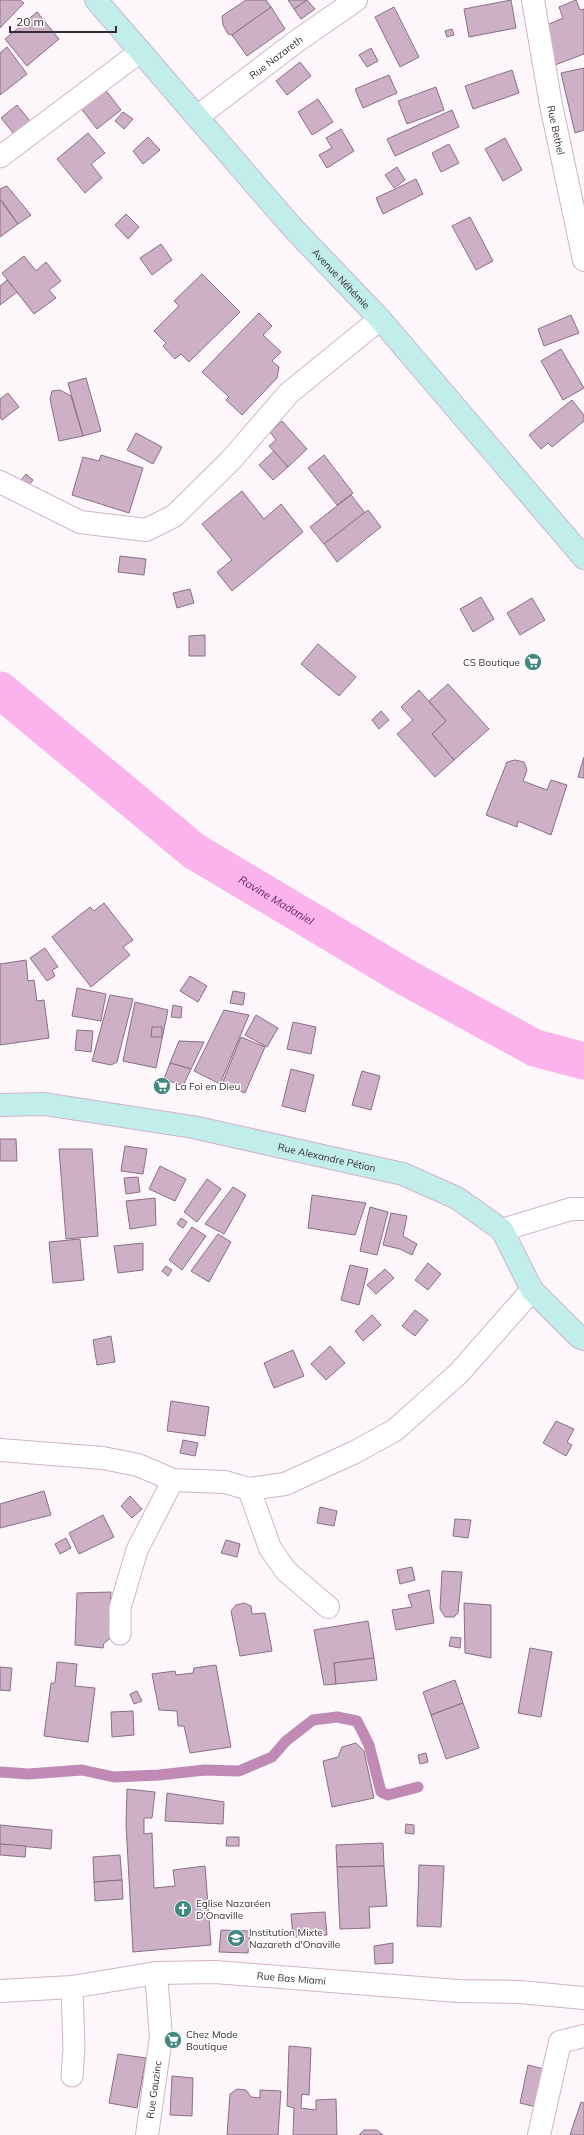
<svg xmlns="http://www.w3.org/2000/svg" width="584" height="2135" font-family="Mulish,sans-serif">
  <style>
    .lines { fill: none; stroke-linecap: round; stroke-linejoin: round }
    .stream { stroke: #c08ab5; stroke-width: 11 }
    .canal { stroke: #fbb3ec; stroke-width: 37 }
    .building { fill: #cdafc6; stroke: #8b6f84 }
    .lane-casing { stroke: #d1b3ca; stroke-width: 23 }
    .street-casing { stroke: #d1b3ca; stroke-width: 24 }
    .secondary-casing { stroke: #d1b3ca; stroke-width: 24 }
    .lane { stroke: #fff; stroke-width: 21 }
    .street { stroke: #fff; stroke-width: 22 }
    .secondary { stroke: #c1edea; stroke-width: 22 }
    .labels { text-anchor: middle; stroke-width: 3; stroke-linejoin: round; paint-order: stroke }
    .street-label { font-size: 10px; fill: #362b34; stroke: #fff }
    .poi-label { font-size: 10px; fill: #362b34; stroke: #fff; text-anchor: start }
    .water-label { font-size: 11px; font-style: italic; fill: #6a185f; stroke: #fff }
  </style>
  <rect width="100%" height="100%" fill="#fdf7fc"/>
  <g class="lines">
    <!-- stream -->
    <path class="stream" d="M0,1772l29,2 53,-4 32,7 45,-2 46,-5 34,1 33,-14 14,-16 27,-21 24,-3 20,4 12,24 12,47 7,3 30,-8"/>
    <!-- canal -->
    <path class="canal" id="s1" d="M0,690l194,161 213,127 128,70 49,13"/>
  </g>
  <!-- building -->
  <g class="building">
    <path d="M0,0h20l4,3 -24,25z"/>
    <path d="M246,0h20l5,7 -39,28 -4,-1 -5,-9 -1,-9z"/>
    <path d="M288,0h19l-13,9z"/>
    <path d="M307,0l8,9 -14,10 -7,-10z"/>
    <path d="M511,0l5,28 -47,9 -5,-28z"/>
    <path d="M576,0l4,10 4,-1v45l-29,11 -15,-37 23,-10 -4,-11z"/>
    <path d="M271,7l14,22 -38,27 -15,-21z"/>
    <path d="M394,7l25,50 -19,10 -25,-50z"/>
    <path d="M37,12l22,27 -32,27 -22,-27z"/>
    <path d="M452,29l2,6 -7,2 -2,-6z"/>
    <path d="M7,47l20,27 -27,21v-42z"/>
    <path d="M371,48l7,13 -11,6 -8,-12z"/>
    <path d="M300,62l11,14 -24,19 -11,-14z"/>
    <path d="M584,68v62l-9,3 -14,-60z"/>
    <path d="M512,70l7,23 -46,16 -8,-23z"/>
    <path d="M389,75l8,18 -34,15 -8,-19z"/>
    <path d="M436,87l8,23 -37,14 -9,-23z"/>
    <path d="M104,88l17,22 -24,19 -17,-22z"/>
    <path d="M318,99l15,23 -21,13 -14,-23z"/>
    <path d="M17,105l13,16 -16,13 -13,-16z"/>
    <path d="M452,110l7,17 -64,29 -8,-17z"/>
    <path d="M123,112l10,7 -9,10 -9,-8z"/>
    <path d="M341,129l13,22 -27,17 -8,-13 13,-7 -6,-10z"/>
    <path d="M88,133l17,20 -14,11 11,14 -17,15 -28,-34z"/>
    <path d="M148,137l12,13 -17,14 -10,-13z"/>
    <path d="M505,138l17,32 -19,11 -18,-32z"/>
    <path d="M449,144l10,19 -18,9 -9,-19z"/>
    <path d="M397,167l8,13 -11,8 -9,-13z"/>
    <path d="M416,179l7,15 -40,20 -7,-16z"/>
    <path d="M7,186l24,29 -13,9 -18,-26v-9z"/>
    <path d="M0,200l18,24 -18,13z"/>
    <path d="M126,214l13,13 -11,12 -13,-14z"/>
    <path d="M470,217l23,44 -17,9 -24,-44z"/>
    <path d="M161,244l11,16 -20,15 -12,-17z"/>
    <path d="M24,256l12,15 10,-9 15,19 -12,9 7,8 -22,16 -32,-41z"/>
    <path d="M202,274l38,38 -51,50 -8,-8 -6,5 -12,-13 3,-3 -12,-12 25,-25 -5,-5z"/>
    <path d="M7,280l10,12 -17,13v-19z"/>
    <path d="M259,313l13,13 -9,9 18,17 -9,9 7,6 -2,11 -35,37 -16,-15 3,-3 -27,-25z"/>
    <path d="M571,315l8,18 -35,13 -6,-17z"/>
    <path d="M561,349l23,39 -21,12 -22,-39z"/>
    <path d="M86,378l15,53 -18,5 -15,-53z"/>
    <path d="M60,390l11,6 12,40 -24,5 -9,-42 2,-8z"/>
    <path d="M8,393l11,14 -17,13 -2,-3v-18z"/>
    <path d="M572,400l12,15v6l-32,26 -4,-4 -7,6 -12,-14z"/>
    <path d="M282,421l25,28 -19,18 -19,-21 7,-6 -6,-8z"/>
    <path d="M136,433l26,14 -9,17 -26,-14z"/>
    <path d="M274,451l14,16 -15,13 -14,-15z"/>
    <path d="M101,455l42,13 -14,45 -57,-18 11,-38 16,4z"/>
    <path d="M324,455l29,38 -16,12 -29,-37z"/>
    <path d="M26,474l7,6 -5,6 -7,-6z"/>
    <path d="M242,491l22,28 17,-15 22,28 -71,59 -15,-19 15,-12 -30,-36z"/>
    <path d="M351,495l14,18 -41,31 -14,-17z"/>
    <path d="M368,510l13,17 -44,35 -13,-18z"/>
    <path d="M120,556l26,3 -2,16 -26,-3z"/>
    <path d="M190,589l4,14 -17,5 -4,-15z"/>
    <path d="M481,597l13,22 -21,13 -13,-23z"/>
    <path d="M532,598l13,22 -25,15 -13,-22z"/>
    <path d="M205,635v21h-16v-20z"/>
    <path d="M318,644l38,33 -17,19 -38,-32z"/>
    <path d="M448,684l41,45 -35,31 -22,-26 14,-13 -17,-20z"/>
    <path d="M419,690l27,31 -14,13 22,26 -19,17 -38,-43 16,-14 -12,-13z"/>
    <path d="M381,711l8,9 -10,9 -7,-9z"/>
    <path d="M584,757v21l-6,-1z"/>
    <path d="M515,760l9,2 3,8 -4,11 24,9 4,-10 16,5 -16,50 -33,-14 -1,6 -31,-12 21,-53z"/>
    <path d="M104,903l29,37 -10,7 7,8 -39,32 -39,-50 38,-30 4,4z"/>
    <path d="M45,948l13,19 -6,3 3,6 -8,5 -17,-23z"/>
    <path d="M26,960l2,21 6,-1 3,21 7,-1 5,38 -49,7v-81z"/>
    <path d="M190,976l17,10 -9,16 -18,-11z"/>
    <path d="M77,988l29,6 -5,27 -29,-5z"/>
    <path d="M233,991l12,2 -2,12 -13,-2z"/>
    <path d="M110,995l23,4 -16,63 -6,3 -19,-4z"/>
    <path d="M135,1002l33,8 -12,58 -33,-7z"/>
    <path d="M173,1005l9,2 -1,11 -10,-1z"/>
    <path d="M224,1010l25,5 -29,69 -26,-13z"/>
    <path d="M256,1015l22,13 -11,19 -22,-12z"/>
    <path d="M293,1022l23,5 -5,27 -24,-5z"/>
    <path d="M152,1027h10v10h-11z"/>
    <path d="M77,1030l16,1 -2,21 -16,-2z"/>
    <path d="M241,1037l24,10 -20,46 -23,-9z"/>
    <path d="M179,1041l25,1 -13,27 -21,-6z"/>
    <path d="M170,1063l21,6 -8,17 -19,-7z"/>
    <path d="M291,1069l23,6 -9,37 -23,-6z"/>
    <path d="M362,1071l18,5 -9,34 -19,-5z"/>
    <path d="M0,1139h16l1,22h-17z"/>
    <path d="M125,1146l22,3 -4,25 -22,-3z"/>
    <path d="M59,1149h33l6,87 -32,3z"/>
    <path d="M160,1166l26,13 -11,22 -26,-12z"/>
    <path d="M138,1177l2,15 -14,2 -2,-16z"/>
    <path d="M207,1179l14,10 -24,33 -13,-10z"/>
    <path d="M233,1187l13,8 -22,39 -19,-10z"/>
    <path d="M312,1195l54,8 -11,32 -47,-7z"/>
    <path d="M155,1198l1,27 -26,4 -4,-28z"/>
    <path d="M370,1207l18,5 -11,43 -17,-4z"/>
    <path d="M391,1213l16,3 -4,20 14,8 -5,11 -12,-6 -17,-4z"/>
    <path d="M181,1218l6,4 -4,6 -6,-4z"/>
    <path d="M192,1227l14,9 -24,34 -13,-10z"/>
    <path d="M218,1234l13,8 -22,40 -18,-11z"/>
    <path d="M80,1239l4,41 -31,3 -4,-41z"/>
    <path d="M143,1243v27l-25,3 -4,-27z"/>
    <path d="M428,1263l13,11 -13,16 -13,-10z"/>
    <path d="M350,1265l18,4 -9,36 -18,-5z"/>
    <path d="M166,1266l6,4 -4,6 -6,-5z"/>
    <path d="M385,1269l9,9 -18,16 -9,-9z"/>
    <path d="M415,1310l13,10 -13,16 -13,-10z"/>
    <path d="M372,1315l9,10 -18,16 -8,-10z"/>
    <path d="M111,1336l4,26 -18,3 -4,-25z"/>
    <path d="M330,1346l15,17 -19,17 -15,-16z"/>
    <path d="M293,1350l11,26 -30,12 -10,-25z"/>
    <path d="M171,1401l38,6 -4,29 -38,-5z"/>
    <path d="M556,1421l18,8 -7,13 5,3 -6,11 -23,-13z"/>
    <path d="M183,1440l15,3 -3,13 -15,-3z"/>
    <path d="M44,1491l7,24 -51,13v-24z"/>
    <path d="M130,1496l12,13 -10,9 -11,-12z"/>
    <path d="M320,1507l17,4 -3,15 -17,-3z"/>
    <path d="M103,1515l11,22 -35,17 -10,-21z"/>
    <path d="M455,1519l16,1 -3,18 -15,-2z"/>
    <path d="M66,1538l5,10 -11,6 -5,-10z"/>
    <path d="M226,1540l14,4 -3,13 -16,-4z"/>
    <path d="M412,1567l3,13 -15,4 -3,-14z"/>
    <path d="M442,1571l20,1 -4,41 -4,4h-9l-5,-8z"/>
    <path d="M429,1590l5,33 -38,7 -4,-20 20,-3 -4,-12z"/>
    <path d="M111,1592l-2,29 4,6 -1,10 -8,6 -1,5 -28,-3 2,-52z"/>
    <path d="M244,1603l7,3 1,8 13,-1 7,38 -32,5 -9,-45 5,-6z"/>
    <path d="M464,1603l27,2v53l-26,-5z"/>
    <path d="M368,1621l6,37 -40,5 2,21 -12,1 -10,-55z"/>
    <path d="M451,1637l10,1 -1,10 -11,-2z"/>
    <path d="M530,1648l22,4 -11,65 -23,-4z"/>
    <path d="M374,1658l3,22 -41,4 -2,-21z"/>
    <path d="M57,1662l20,2 -2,22 20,2 -7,54 -44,-6 7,-53h4z"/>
    <path d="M216,1665l15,82 -41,6 -6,-27h-6l-1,-15 -18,-1 -7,-36 23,-3 1,4 17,-2 1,-5z"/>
    <path d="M0,1667l12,1 -2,23 -10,-1z"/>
    <path d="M455,1680l8,23 -32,12 -8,-23z"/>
    <path d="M137,1691l5,10 -8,3 -4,-10z"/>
    <path d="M463,1703l16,45 -33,11 -15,-44z"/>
    <path d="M133,1711l1,24 -22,2 -1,-25z"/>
    <path d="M356,1743l8,8 10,47 -42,9 -9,-46 15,-4 4,-10z"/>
    <path d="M426,1753l2,9 -8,2 -2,-9z"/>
    <path d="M127,1789l28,3 -3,26h-8v16l8,-1 2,55 21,-2 -2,-16 32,-4 6,79 -78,7 -7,-128z"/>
    <path d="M167,1793l57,9 -1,22 -58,-3z"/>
    <path d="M406,1824l8,1v9l-9,-1z"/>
    <path d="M0,1825l52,5 -1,19 -51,-5z"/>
    <path d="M227,1837h12v9h-13z"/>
    <path d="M383,1843l1,23 -47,1 -1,-22z"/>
    <path d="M0,1844l26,2 -1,11 -25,-2z"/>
    <path d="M120,1855l2,25 -28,2 -1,-25z"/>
    <path d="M419,1865l25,1 -3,61 -24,-1z"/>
    <path d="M384,1866l3,40 -18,1 1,21 -30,1 -3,-62z"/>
    <path d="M122,1880l1,19 -28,2 -1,-19z"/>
    <path d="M325,1912l2,23 -34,2 -2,-23z"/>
    <path d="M221,1930l29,1 -2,22 -29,-1z"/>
    <path d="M393,1943v20l-18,1 -1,-18z"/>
    <path d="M289,2046l22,2 -2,47 -7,-1 -1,14 15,2v-10l20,-1 1,36h-44l1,-27 -7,-2z"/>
    <path d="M118,2054l28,4 -9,50 -28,-5z"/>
    <path d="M528,2065l20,5 -8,38 -20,-5z"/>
    <path d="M172,2076l21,2 -1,38 -22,-1z"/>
    <path d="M237,2089l9,1 5,7 9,1v-8l21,1 -3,44h-51l3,-41z"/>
    <path d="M581,2102l3,1v32h-14z"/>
    <path d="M364,2130h13l6,5h-24z"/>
  </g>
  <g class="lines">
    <defs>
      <g id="lane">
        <path d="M0,157l141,-106"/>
        <path d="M120,1634v-26l17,-58 36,-70"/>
        <path d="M72,1987l2,62 -2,27"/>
      </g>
      <g id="street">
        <path id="s2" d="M533,0l18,105 33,155"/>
        <path id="s3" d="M197,117l100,-76 59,-41"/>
        <path d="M0,482l80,40 66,8 28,-14 57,-56 58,-67 91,-74"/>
        <path d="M502,1230l69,-21h13"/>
        <path d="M0,1450l103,8 35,7 35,15 52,2 24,7 36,-5 70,-32 40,-22 64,-57 73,-83"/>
        <path d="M249,1489l21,59 16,23 42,36"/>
        <path id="s4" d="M0,1991l72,-4 84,-14 59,-1 243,19 62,1 64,6"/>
        <path id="s5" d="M147,2135l14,-98 -5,-64"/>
        <path d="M539,2135l21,-93 24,-6"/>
      </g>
      <g id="secondary">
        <path id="s6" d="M96,0l196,227 88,92 204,239"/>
        <path id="s7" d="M0,1105l44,-1 149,23 210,47 54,24 45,32 30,60 47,47 5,2"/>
      </g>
    </defs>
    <!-- lane casing -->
    <use href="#lane" class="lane-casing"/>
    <!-- street casing -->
    <use href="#street" class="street-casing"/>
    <!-- secondary casing -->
    <use href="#secondary" class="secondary-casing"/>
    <!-- lane -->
    <use href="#lane" class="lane"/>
    <!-- street -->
    <use href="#street" class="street"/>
    <!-- secondary -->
    <use href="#secondary" class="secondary"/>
  </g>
  <!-- icons -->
  <defs>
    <symbol id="supermarket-disc" viewBox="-11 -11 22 22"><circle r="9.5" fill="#418881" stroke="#fff"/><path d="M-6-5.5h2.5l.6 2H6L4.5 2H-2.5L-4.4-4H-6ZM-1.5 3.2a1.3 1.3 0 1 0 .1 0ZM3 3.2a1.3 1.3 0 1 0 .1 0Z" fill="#fff"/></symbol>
    <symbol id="church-disc" viewBox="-11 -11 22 22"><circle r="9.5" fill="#418881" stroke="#fff"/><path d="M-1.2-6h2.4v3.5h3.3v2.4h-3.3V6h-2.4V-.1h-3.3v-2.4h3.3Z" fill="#fff"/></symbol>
    <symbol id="school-disc" viewBox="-11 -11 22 22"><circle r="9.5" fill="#418881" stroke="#fff"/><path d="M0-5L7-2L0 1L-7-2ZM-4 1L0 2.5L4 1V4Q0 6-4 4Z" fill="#fff"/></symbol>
  </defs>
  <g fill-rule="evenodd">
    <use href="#supermarket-disc" x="523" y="652" width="20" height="20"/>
    <use href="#supermarket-disc" x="152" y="1076" width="20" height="20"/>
    <use href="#church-disc" x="173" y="1899" width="20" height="20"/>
    <use href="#school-disc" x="226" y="1928" width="20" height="20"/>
    <use href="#supermarket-disc" x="163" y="2030" width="20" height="20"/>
  </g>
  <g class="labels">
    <!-- street labels -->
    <g class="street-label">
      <text dy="4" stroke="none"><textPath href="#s3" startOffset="99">Rue Nazareth</textPath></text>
      <text dy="4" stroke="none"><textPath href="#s2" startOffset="132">Rue Bethel</textPath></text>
      <text dy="4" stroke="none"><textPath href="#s6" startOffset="371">Avenue Néhémie</textPath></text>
      <text dy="4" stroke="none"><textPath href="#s7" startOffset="332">Rue Alexandre Pétion</textPath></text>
      <text dy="4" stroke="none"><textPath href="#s4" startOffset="293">Rue Bas Miami</textPath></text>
      <text dy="4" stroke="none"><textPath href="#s5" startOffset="46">Rue Gauzinc</textPath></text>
    </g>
    <!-- poi labels -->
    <g class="poi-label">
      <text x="520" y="666" text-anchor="end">CS Boutique</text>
      <text x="175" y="1090">La Foi en Dieu</text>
      <text x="196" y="1907">Eglise Nazaréen<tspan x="196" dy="12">D'Onaville</tspan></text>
      <text x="249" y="1936">Institution Mixte<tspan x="249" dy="12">Nazareth d'Onaville</tspan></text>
      <text x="186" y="2038">Chez Mode<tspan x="186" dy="12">Boutique</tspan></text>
    </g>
    <!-- water labels -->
    <g class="water-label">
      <text dy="4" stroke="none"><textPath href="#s1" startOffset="348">Ravine Madaniel</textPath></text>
    </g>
  </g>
  <!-- scale -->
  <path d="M10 26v6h106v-6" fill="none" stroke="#362b34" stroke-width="2"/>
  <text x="16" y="26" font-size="12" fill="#362b34" stroke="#ffffff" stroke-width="3" paint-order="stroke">20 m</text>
</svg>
